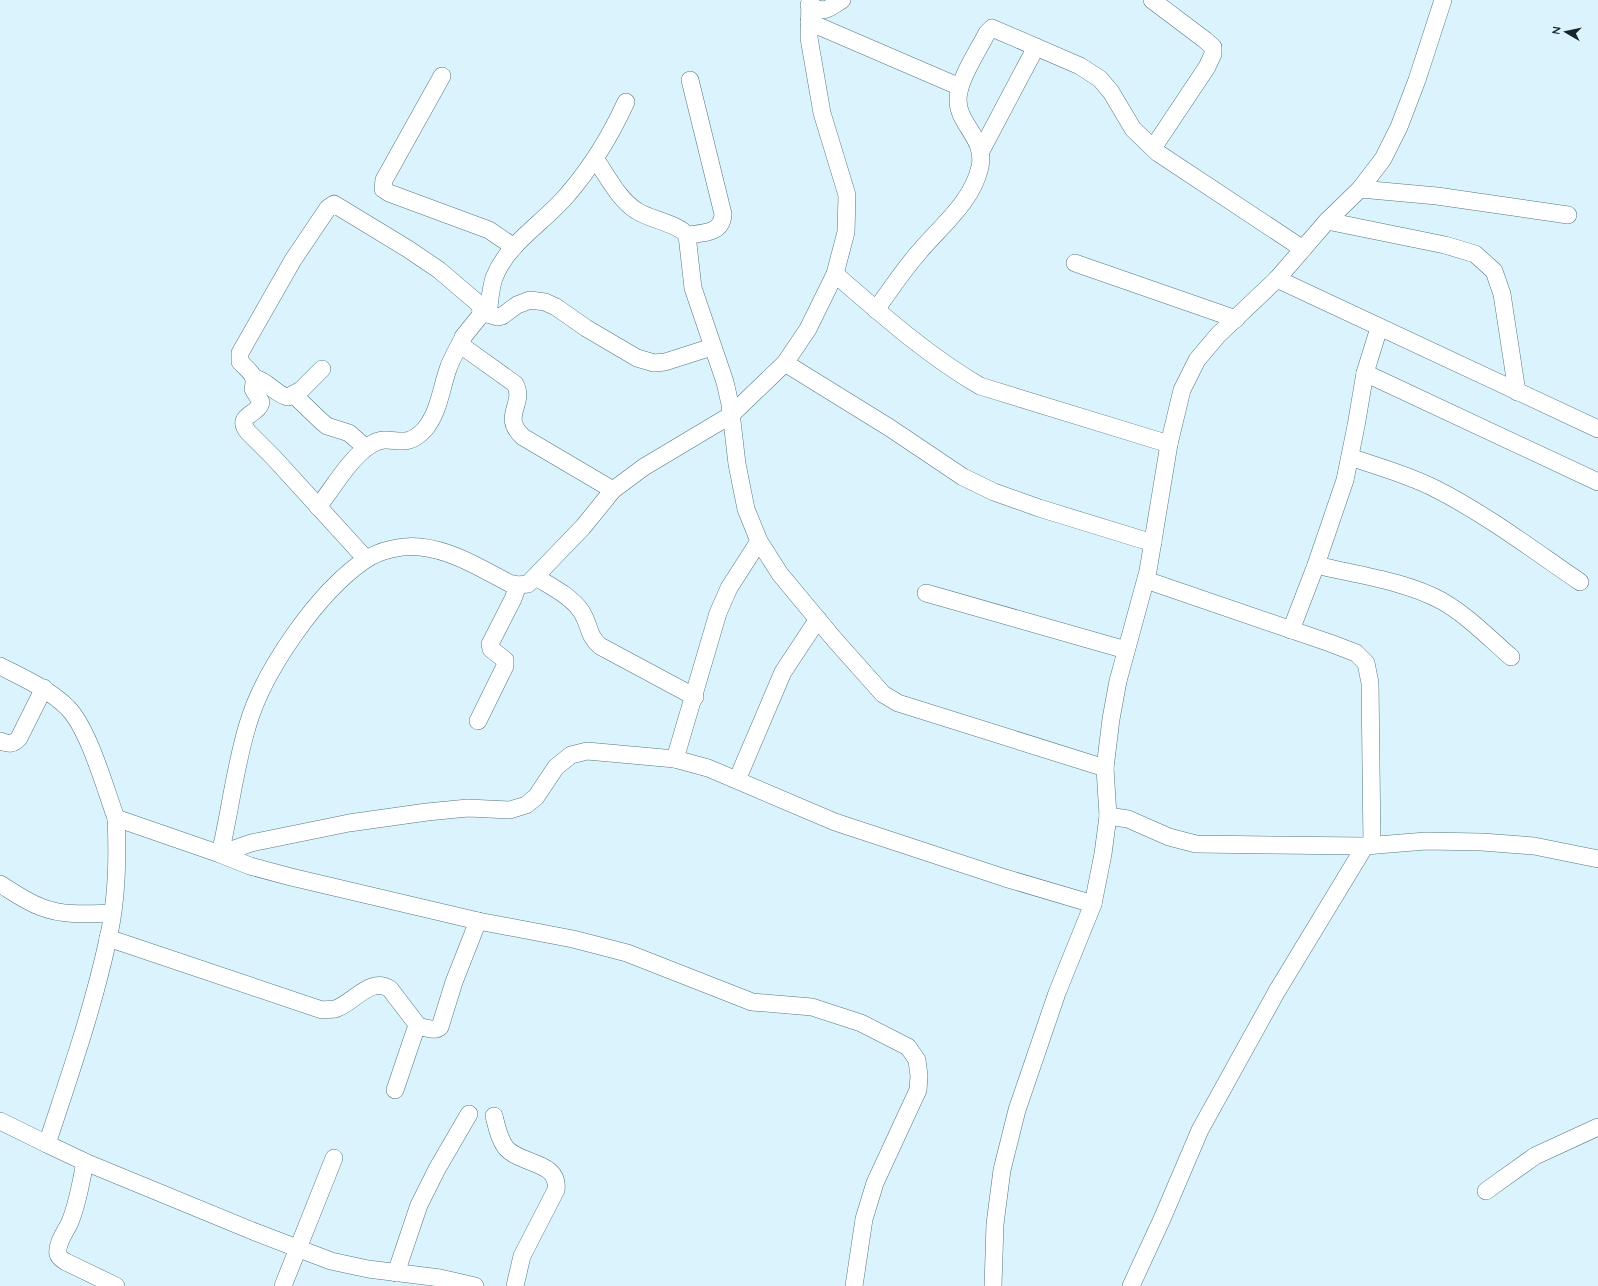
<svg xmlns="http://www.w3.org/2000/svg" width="1598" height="1286" font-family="Quicksand,sans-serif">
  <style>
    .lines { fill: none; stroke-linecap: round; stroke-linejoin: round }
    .street-casing { stroke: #537784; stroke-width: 18 }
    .street { stroke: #fff; stroke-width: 17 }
  </style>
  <rect width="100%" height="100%" fill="#dbf3fc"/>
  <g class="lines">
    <defs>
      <g id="street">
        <path d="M1152,0l53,40 8,7v7l-6,13 -54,81"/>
        <path d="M809,5c17,9 18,4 33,-5"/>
        <path d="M809,22l151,65"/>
        <path d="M442,76l-58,104 -1,9 6,4 100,37 25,17"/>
        <path d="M981,151l55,-104"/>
        <path d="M596,160c12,17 23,40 41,51 14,9 40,12 50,24l6,53 32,94 5,22 7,60 9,45 13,32 21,33 54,65 49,55 15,9 207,65"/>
        <path d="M1360,189l77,7 131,19"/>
        <path d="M1327,221l118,24 30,9 19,17 8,23 15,98"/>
        <path d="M687,235c16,-2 35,-1 36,-21l-33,-134"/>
        <path d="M1075,263l161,56"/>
        <path d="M835,274c46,40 92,81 145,112l189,58"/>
        <path d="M1277,279l321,150"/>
        <path d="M876,310c14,-20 28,-41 44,-59 22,-26 52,-49 60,-84 6,-29 -22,-42 -22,-67 0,-20 20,-49 29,-67l5,-5 88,38 20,13 11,13 22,37 25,24 145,96"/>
        <path d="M481,312l17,5 4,-1 15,-11 13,-5 15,2 11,5 30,21 51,30 17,5 11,-1 47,-15"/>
        <path d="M488,314c2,-12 2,-24 6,-36 13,-35 51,-56 74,-84 25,-29 42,-57 58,-92"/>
        <path d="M785,363l105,65 73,49 31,15 45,16 114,35"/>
        <path d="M1365,373l233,109"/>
        <path d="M255,378c14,4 21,17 33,19l13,-7 21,-21"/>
        <path d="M294,395l27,26 6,5 22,7 17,15"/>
        <path d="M1350,457c29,10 59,18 86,32 51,26 97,61 144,93"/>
        <path d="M318,507c15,-19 33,-51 54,-63 21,-12 31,9 53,-15 14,-17 16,-40 23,-60 3,-9 8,-18 13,-27"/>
        <path d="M366,559l-92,-101 -26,-26c-14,-17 11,-17 13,-30l-8,-13c4,-14 -4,-18 -13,-27v-9l53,-93 35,-52 6,-4 74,45 31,21 41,35 1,7 -1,4 -17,21 -1,9 53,38c11,20 -15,32 8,53l90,53"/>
        <path d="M1316,565c42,10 89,16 126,36 26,15 47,37 69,56"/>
        <path d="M536,577c14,9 35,19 45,34 9,13 6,24 19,35l95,51"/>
        <path d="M1146,580l184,63 26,10 10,10 4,20 2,162"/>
        <path d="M926,593l200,57"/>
        <path d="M1291,630l25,-65 29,-85 11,-54 9,-53 14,-45"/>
        <path d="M0,666c23,12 49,23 68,42 21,22 37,80 48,110"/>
        <path d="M478,721l27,-55v-6l-14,-11 -1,-5 23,-45 5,-14"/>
        <path d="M0,741c8,3 13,4 19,-3l25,-50"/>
        <path d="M675,759l43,-146 11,-25 30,-47"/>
        <path d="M737,780l46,-108 35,-53"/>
        <path d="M1108,816l20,3 41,18 27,7 169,2 61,-5 56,1 52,4 64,13"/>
        <path d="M0,884c13,8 27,18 41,23 22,9 47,7 71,6"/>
        <path d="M108,938l214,72c4,-1 9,0 13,-1 19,-6 35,-33 55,-20l29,38"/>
        <path d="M395,1090l20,-59 4,-4c8,0 15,5 21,0l14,-45 24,-61"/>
        <path d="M494,1116c3,11 5,23 12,32 15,17 54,13 50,42l-34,66 -7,30"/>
        <path d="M0,1121l47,23c22,-67 46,-135 61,-205 9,-39 10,-81 8,-121l104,36c10,-42 15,-88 28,-130 16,-54 70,-132 117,-164 15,-10 38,-15 55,-13 32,3 62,22 89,36l9,2 10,-1 55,-57 30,-37 31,-23 87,-52 54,-52 23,-34 27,-55 11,-42 1,-37 -25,-82 -13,-75 1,-38"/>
        <path d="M47,1144l38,18 170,70 76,29 37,8 72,9 35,8"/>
        <path d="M85,1162c-4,20 -7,41 -15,60 -4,9 -14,22 -12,32 1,4 5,6 8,8l50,24"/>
        <path d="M1486,1191l49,-35 63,-29"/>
        <path d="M396,1273l23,-68 18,-36 32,-55"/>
        <path d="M283,1286l51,-128"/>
        <path d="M854,1286l10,-67 11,-36 43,-93 1,-14 -2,-16 -9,-13 -47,-24 -49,-16 -60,-5 -125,-49 -54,-14 -95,-18 -187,-44 -41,-11 -30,-12 31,-11 98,-20 78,-11 41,-4 42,2 16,-5 10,-8 20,-30 15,-12 16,-4 88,8 33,9 127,54 170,56 88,26"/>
        <path d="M993,1286l2,-62 7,-54 15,-60 40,-117 36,-89 10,-50 5,-38 -3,-48 6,-49 7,-38 30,-110 21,-127 13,-54 15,-30 21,-25 59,-56 50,-58 33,-32 23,-30 16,-32 18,-47 26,-80"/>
        <path d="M1131,1286l31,-67 38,-89 77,-139 88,-145"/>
      </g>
    </defs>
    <!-- street casing -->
    <use href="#street" class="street-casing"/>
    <!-- street -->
    <use href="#street" class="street"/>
  </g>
  <!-- north arrow -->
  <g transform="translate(1566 32) rotate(279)" stroke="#dbf3fc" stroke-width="3" paint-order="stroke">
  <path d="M0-3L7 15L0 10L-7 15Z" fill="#16252a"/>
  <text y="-6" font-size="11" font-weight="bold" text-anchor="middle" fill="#16252a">N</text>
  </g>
</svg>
